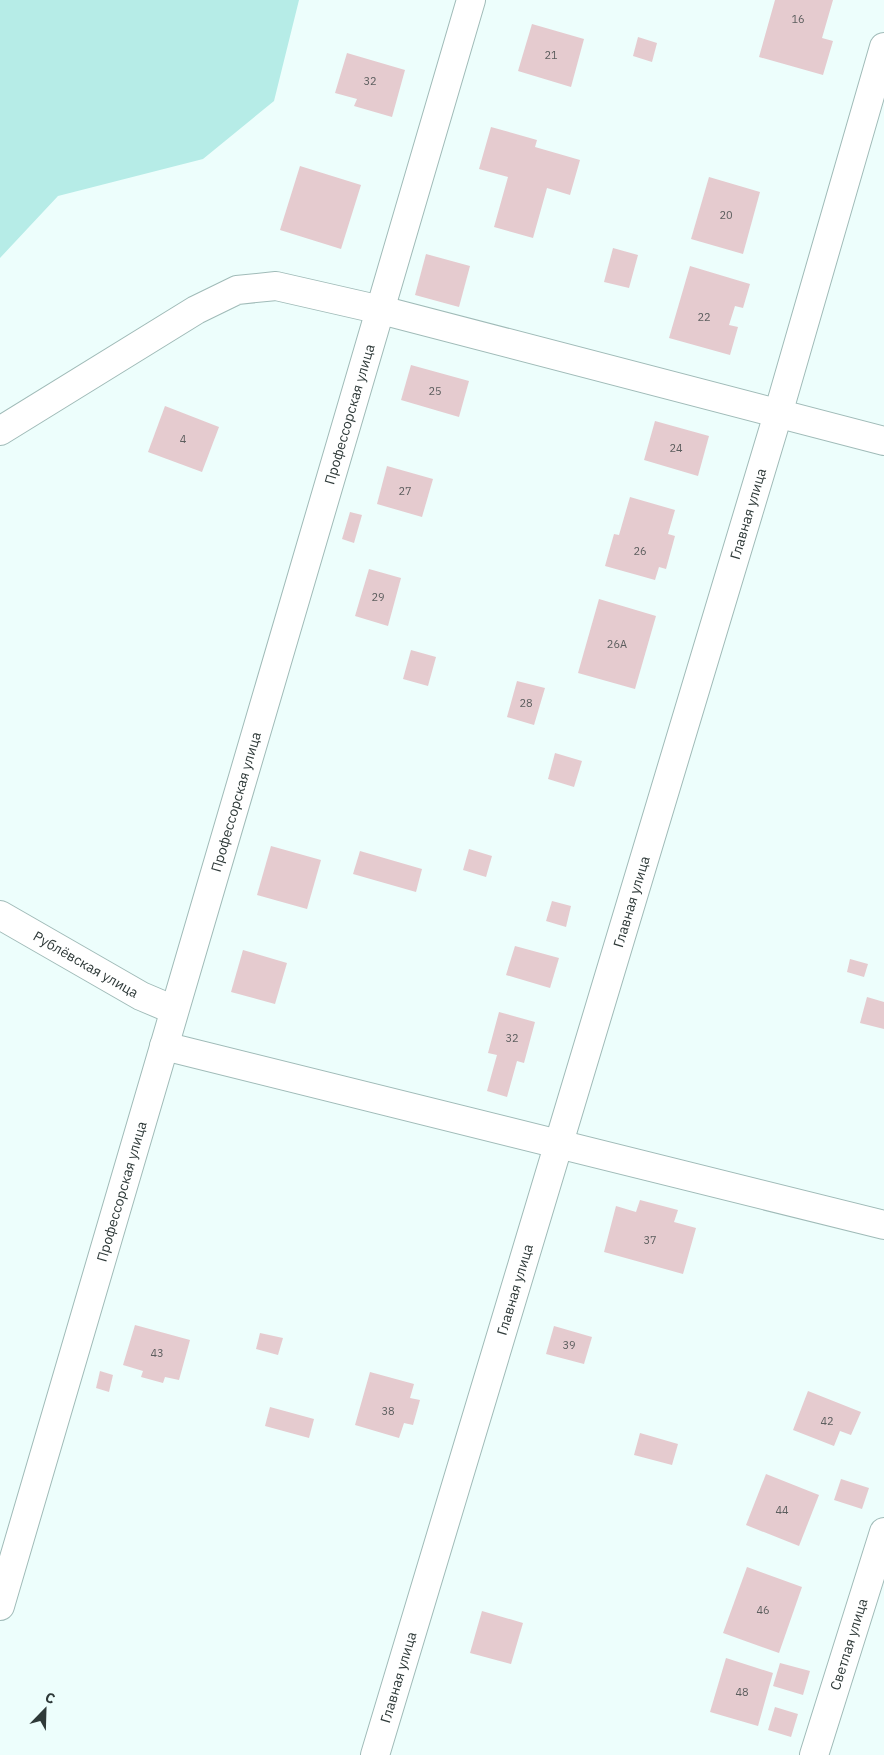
<svg xmlns="http://www.w3.org/2000/svg" width="884" height="1755" font-family="'IBM Plex Sans',sans-serif">
  <style>
    .green { fill: #b6ece7 }
    .building { fill: #e5cbcf }
    .lines { fill: none; stroke-linecap: round; stroke-linejoin: round }
    .street-casing { stroke: #a0bbb8; stroke-width: 30 }
    .street { stroke: #fff; stroke-width: 28 }
    .labels { text-anchor: middle; stroke-width: 4; stroke-linejoin: round; paint-order: stroke }
    .number-label { font-size: 11px; fill: #5c5e5e }
    .street-label { font-size: 14px; fill: #2f3a39; stroke: #edfefc }
  </style>
  <rect width="100%" height="100%" fill="#edfefc"/>
  <!-- green -->
  <path class="green" d="M0,0h299l-25,101 -71,58 -145,37 -58,62z"/>
  <!-- building -->
  <g class="building">
    <path d="M775,0h58l-11,38 11,3 -10,34 -64,-18z"/>
    <path d="M532,24l52,15 -13,48 -53,-16z"/>
    <path d="M638,37l19,6 -5,19 -19,-6z"/>
    <path d="M347,53l58,17 -13,47 -38,-11 3,-7 -22,-6z"/>
    <path d="M491,127l46,13 -2,7 45,13 -10,35 -23,-7 -14,50 -39,-11 14,-50 -29,-8z"/>
    <path d="M300,166l61,19 -20,64 -61,-19z"/>
    <path d="M709,177l51,15 -17,62 -52,-15z"/>
    <path d="M613,248l25,7 -9,33 -25,-6z"/>
    <path d="M426,254l44,12 -11,41 -44,-12z"/>
    <path d="M690,266l60,18 -7,24 -8,-2 -6,19 9,2 -8,28 -61,-17z"/>
    <path d="M411,365l58,16 -10,36 -58,-17z"/>
    <path d="M165,406l54,21 -17,45 -54,-20z"/>
    <path d="M655,421l54,15 -11,40 -54,-16z"/>
    <path d="M387,466l46,13 -11,38 -45,-13z"/>
    <path d="M630,497l45,13 -7,24 7,2 -9,33 -7,-2 -4,13 -50,-14 9,-32 5,1z"/>
    <path d="M350,512l12,3 -8,28 -12,-4z"/>
    <path d="M369,569l32,9 -13,48 -33,-10z"/>
    <path d="M599,599l57,17 -21,73 -57,-16z"/>
    <path d="M411,650l25,7 -8,29 -25,-7z"/>
    <path d="M517,681l28,7 -11,37 -27,-8z"/>
    <path d="M555,753l27,8 -8,26 -26,-8z"/>
    <path d="M271,846l50,14 -14,49 -50,-14z"/>
    <path d="M469,849l23,7 -6,21 -23,-7z"/>
    <path d="M360,851l62,18 -6,23 -63,-18z"/>
    <path d="M552,901l19,5 -5,21 -20,-6z"/>
    <path d="M515,946l44,12 -9,30 -44,-13z"/>
    <path d="M243,950l44,13 -12,41 -44,-12z"/>
    <path d="M850,959l18,5 -4,13 -17,-5z"/>
    <path d="M867,997l17,5v27l-24,-6z"/>
    <path d="M499,1012l36,10 -11,41 -7,-2 -10,36 -20,-6 10,-36 -9,-2z"/>
    <path d="M640,1200l38,10 -4,12 22,6 -13,46 -79,-22 12,-46 20,6z"/>
    <path d="M135,1325l55,15 -11,40 -14,-3 -2,6 -22,-6 2,-6 -20,-6z"/>
    <path d="M554,1326l38,11 -8,27 -38,-10z"/>
    <path d="M260,1333l23,5 -5,17 -22,-6z"/>
    <path d="M100,1371l13,4 -4,17 -13,-4z"/>
    <path d="M370,1372l44,12 -4,14 10,2 -7,25 -9,-2 -5,15 -44,-13z"/>
    <path d="M808,1391l53,21 -10,23 -11,-4 -6,15 -41,-16z"/>
    <path d="M270,1407l44,12 -5,19 -44,-12z"/>
    <path d="M640,1433l38,11 -6,21 -38,-10z"/>
    <path d="M766,1474l53,21 -20,51 -53,-21z"/>
    <path d="M841,1479l28,9 -7,21 -28,-9z"/>
    <path d="M747,1567l55,20 -23,66 -56,-20z"/>
    <path d="M482,1611l41,12 -12,41 -41,-11z"/>
    <path d="M726,1658l47,15 -15,53 -48,-14z"/>
    <path d="M780,1663l30,8 -7,24 -30,-9z"/>
    <path d="M775,1707l23,7 -7,23 -23,-7z"/>
  </g>
  <g class="lines">
    <defs>
      <g id="street">
        <path d="M0,431l196,-121 41,-20 39,-4 105,24 503,131"/>
        <path id="s1" d="M0,915l141,81 33,14"/>
        <path d="M164,1046l720,179"/>
        <path id="s2" d="M0,1606l471,-1606"/>
        <path id="s3" d="M375,1755l403,-1341 106,-367"/>
        <path id="s4" d="M814,1755l70,-223"/>
      </g>
    </defs>
    <!-- street casing -->
    <use href="#street" class="street-casing"/>
    <!-- street -->
    <use href="#street" class="street"/>
  </g>
  <g class="labels">
    <!-- number labels -->
    <g class="number-label">
      <text x="798" y="23">16</text>
      <text x="551" y="59">21</text>
      <text x="370" y="85">32</text>
      <text x="726" y="219">20</text>
      <text x="704" y="321">22</text>
      <text x="435" y="395">25</text>
      <text x="183" y="443">4</text>
      <text x="676" y="452">24</text>
      <text x="405" y="495">27</text>
      <text x="640" y="555">26</text>
      <text x="378" y="601">29</text>
      <text x="617" y="648">26А</text>
      <text x="526" y="707">28</text>
      <text x="512" y="1042">32</text>
      <text x="650" y="1244">37</text>
      <text x="569" y="1349">39</text>
      <text x="157" y="1357">43</text>
      <text x="388" y="1415">38</text>
      <text x="827" y="1425">42</text>
      <text x="782" y="1514">44</text>
      <text x="763" y="1614">46</text>
      <text x="742" y="1696">48</text>
    </g>
    <!-- street labels -->
    <g class="street-label">
      <text dy="5" stroke="none"><textPath href="#s2" startOffset="1242">Профессорская улица</textPath></text>
      <text dy="5" stroke="none"><textPath href="#s3" startOffset="1296">Главная улица</textPath></text>
      <text dy="5" stroke="none"><textPath href="#s2" startOffset="838">Профессорская улица</textPath></text>
      <text dy="5" stroke="none"><textPath href="#s3" startOffset="891">Главная улица</textPath></text>
      <text dy="5" stroke="none"><textPath href="#s1" startOffset="99">Рублёвская улица</textPath></text>
      <text dy="5" stroke="none"><textPath href="#s2" startOffset="432">Профессорская улица</textPath></text>
      <text dy="5" stroke="none"><textPath href="#s3" startOffset="486">Главная улица</textPath></text>
      <text dy="5" stroke="none"><textPath href="#s4" startOffset="116">Светлая улица</textPath></text>
      <text dy="5" stroke="none"><textPath href="#s3" startOffset="81">Главная улица</textPath></text>
    </g>
  </g>
  <!-- north arrow -->
  <g transform="translate(45 1710) rotate(23)" stroke="#edfefc" stroke-width="4" paint-order="stroke">
  <path d="M0-4L9 19L0 12L-9 19Z" fill="#2f3a39"/>
  <text y="-8" font-size="14" font-weight="bold" text-anchor="middle" fill="#2f3a39">С</text>
  </g>
</svg>
